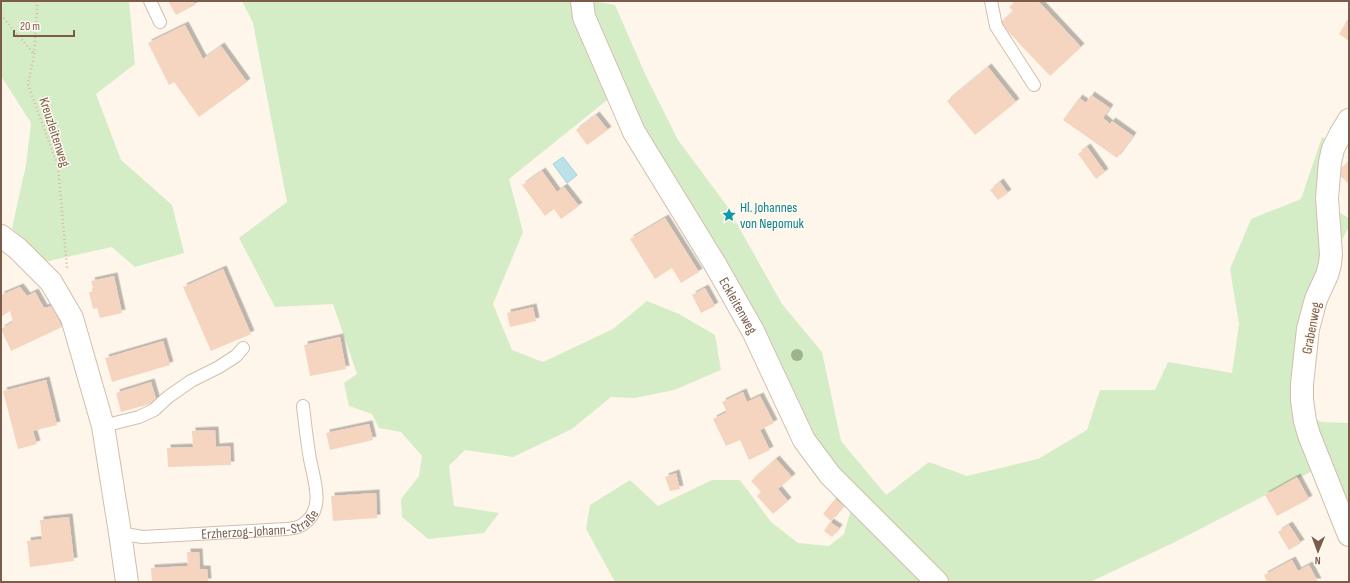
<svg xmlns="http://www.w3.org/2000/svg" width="1350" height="583" font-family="'Sofia Sans Condensed',sans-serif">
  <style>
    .green { fill: #d5edc6 }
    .water { fill: #bce2e9; stroke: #a1d2dc }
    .building { fill: #f5d5bf; filter: url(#shadow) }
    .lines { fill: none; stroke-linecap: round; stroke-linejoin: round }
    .service-casing { stroke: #d2bead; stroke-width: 14 }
    .minor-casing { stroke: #d2bead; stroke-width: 24 }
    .path { stroke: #dbb8a1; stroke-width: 2.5; stroke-dasharray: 1 3; stroke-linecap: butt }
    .service { stroke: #fff; stroke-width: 12 }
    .minor { stroke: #fff; stroke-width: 22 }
    .tree { fill: #9eb28b }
    .labels { text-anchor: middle; stroke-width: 3; stroke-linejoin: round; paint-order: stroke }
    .street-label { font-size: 14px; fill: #7b5c4a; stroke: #fffaf1 }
    .culture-label { font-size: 14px; fill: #0d838f; stroke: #fffaf1; text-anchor: start }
  </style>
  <defs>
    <filter id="shadow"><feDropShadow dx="3.5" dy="-3.5" stdDeviation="0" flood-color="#0004"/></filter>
  </defs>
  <rect width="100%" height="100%" fill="#fef6ea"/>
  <!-- green -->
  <g class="green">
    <path d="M1,1h128l6,63 -39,30 25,66 51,45 12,48 -49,14 -23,-20 -68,15 -32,-34 14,-63 5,-42 -30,-47z"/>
    <path d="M242,1h352l21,4 31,71 32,64 49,66 55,98 40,48 19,89 45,54 43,-33 38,14 71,-17 49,-29 13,-40h55l13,-28 64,11 7,-49 -9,-55 21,-50 50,-20 21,-62 6,3 -5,63 26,15v9l-48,88 -10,94 31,13 27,1v84l-27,-41 -149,77 -83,39h-475l-29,-53 4,-24 40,-25 28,26 54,-26h28l31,42 27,21 31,3 15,-12 8,-28 -240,-410 -103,83 14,53 -30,72 19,46 31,12 70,-33 34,-28 32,13 36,21 6,35 -47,20 -39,8 -24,-1 -39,32 -59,28 -48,-7 -16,16 5,40 45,7 -15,20 -56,6 -26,-22 -1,-18 18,-23 3,-20 -21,-24 -22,-4 -7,-14 -23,-8 -5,-23 13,-9 -24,-70 -58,3 -36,-69 48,-36 -34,-179z"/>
  </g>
  <!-- water -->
  <path class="water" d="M563,157l14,18 -10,8 -14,-19z"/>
  <!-- building -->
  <g class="building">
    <path d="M168,1h25l2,4 -19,10z"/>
    <path d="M1016,1h22l43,46 -31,29 -50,-53 13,-12 -4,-4z"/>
    <path d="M1349,17v24l-10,-7z"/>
    <path d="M185,25l18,34 18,-13 26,36 -48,35 -25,-35 -5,3 -21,-42z"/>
    <path d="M988,67l28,35 -41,33 -28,-34z"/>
    <path d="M1091,95l19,13 -7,10 7,6 2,-3 21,15 -16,22 -54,-38 16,-22 7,5z"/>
    <path d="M596,115l12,15 -21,15 -11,-15z"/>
    <path d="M1087,147l18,25 -9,7 -18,-25z"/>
    <path d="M1349,161v23l-12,-11z"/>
    <path d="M542,171l15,21 7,-5 15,19 -18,13 -7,-10 -9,7 -23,-31z"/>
    <path d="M1000,182l8,11 -10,7 -8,-10z"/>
    <path d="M665,218l34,54 -18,11 -9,-15 -17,11 -25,-40z"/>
    <path d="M223,269l28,65 -40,17 -28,-64z"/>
    <path d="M114,276l8,37 -22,5 -3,-10 -4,1 -4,-17 5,-1 -3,-10z"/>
    <path d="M20,287l7,9 8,-4 9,16 8,-2 10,21 -51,24 -10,-22 12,-7 -3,-11 -8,5 -1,-3v-18z"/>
    <path d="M705,288l10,18 -14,7 -9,-18z"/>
    <path d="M533,307l3,14 -26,6 -3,-14z"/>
    <path d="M340,337l6,32 -36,7 -6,-31z"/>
    <path d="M163,341l7,24 -58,17 -7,-24z"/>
    <path d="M46,380l11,45 -24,6 4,13 -19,5 -15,-58z"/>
    <path d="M151,382l6,20 -36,10 -5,-19z"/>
    <path d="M743,392l4,10 13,-6 14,27 -14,7 10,20 -21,10 -9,-20 -14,6 -13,-27 14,-7 -5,-10z"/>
    <path d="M369,424l4,16 -43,10 -4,-17z"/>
    <path d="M215,430l1,17 14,-1 1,19 -63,2 -1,-19 26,-1 -1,-16z"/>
    <path d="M776,459l16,18 -14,12 10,12 -15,13 -16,-18 4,-4 -10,-11z"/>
    <path d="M676,473l4,16 -10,2 -5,-14z"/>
    <path d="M1297,477l12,22 -32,17 -12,-21z"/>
    <path d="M376,493l1,25 -44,3 -2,-25z"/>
    <path d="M835,499l9,7 -13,15 -8,-7z"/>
    <path d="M69,517l5,44 -44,6 -3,-26 15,-2 -2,-19z"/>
    <path d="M830,522l9,6 -7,9 -8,-6z"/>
    <path d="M1289,525l12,18 -12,7 -11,-18z"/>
    <path d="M187,552h12l1,17h7l1,13h-56l-1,-14 37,-2z"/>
    <path d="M1292,560l6,11 11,-6 9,17h-51l-3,-7z"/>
  </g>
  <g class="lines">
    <defs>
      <g id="service">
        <path d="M150,1l10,21"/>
        <path d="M991,1l5,25 38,59"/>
        <path d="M103,426l36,-9 15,-7 14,-13 23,-16 28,-14 17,-11 7,-8"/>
        <path id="s1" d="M120,533l22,4 145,-8c5,-1 11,-1 15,-4 24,-15 12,-44 8,-66 -3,-17 -5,-35 -7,-53"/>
      </g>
      <g id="minor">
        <path id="s2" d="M582,1l2,16 50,115 81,132 38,67 51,109 26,35 107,107"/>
        <path d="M1349,120l-9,15 -7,14 -3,13 -3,36 4,56 -1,10 -3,11 -11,24 -8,30 -6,55v16l3,21 4,14 40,100"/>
        <path d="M1,236l16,12 34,34 21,36 31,108 17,107 7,49"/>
      </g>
    </defs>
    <!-- service casing -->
    <use href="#service" class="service-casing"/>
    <!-- minor casing -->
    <use href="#minor" class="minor-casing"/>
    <!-- path -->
    <g class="path">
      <path d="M37,1v9l-3,45 -6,29 30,83 9,101"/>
      <path d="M1,15l33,39"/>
    </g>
    <!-- service -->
    <use href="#service" class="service"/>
    <!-- minor -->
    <use href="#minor" class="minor"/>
  </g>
  <!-- trees -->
  <circle class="tree" cx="797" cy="355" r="6"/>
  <!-- icons -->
  <defs>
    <symbol id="sight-bare" viewBox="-9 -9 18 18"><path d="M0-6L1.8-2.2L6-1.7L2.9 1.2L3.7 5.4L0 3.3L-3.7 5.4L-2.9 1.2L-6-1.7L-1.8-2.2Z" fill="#0f9aa8" stroke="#fffaf1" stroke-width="2.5" paint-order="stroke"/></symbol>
  </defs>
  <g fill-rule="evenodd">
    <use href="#sight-bare" x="719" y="205" width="20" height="20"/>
  </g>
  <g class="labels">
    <!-- street labels -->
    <g class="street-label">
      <text transform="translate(55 132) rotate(72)" y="5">Kreuzleitenweg</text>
      <text dy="5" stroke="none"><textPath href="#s2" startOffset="344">Eckleitenweg</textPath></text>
      <text transform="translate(1311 328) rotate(-79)" y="5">Grabenweg</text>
      <text dy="5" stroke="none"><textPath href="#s1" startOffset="142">Erzherzog-Johann-Straße</textPath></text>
    </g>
    <!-- culture labels -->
    <g class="culture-label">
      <text x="740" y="212">Hl. Johannes<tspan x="740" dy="16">von Nepomuk</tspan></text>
    </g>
  </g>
  <!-- border -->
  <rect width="1350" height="583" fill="none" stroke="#7b5c4a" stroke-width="4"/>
  <!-- north arrow -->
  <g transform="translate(1318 551) rotate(181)" stroke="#fffaf1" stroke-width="3" paint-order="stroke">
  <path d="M0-3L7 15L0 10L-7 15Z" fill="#7b5c4a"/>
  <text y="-6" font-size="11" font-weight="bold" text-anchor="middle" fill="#7b5c4a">N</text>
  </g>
  <!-- scale -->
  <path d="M14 30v6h60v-6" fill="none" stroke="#7b5c4a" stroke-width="2"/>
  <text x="20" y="30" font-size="12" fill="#7b5c4a" stroke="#fffaf1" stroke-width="3" paint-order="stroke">20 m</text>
</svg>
